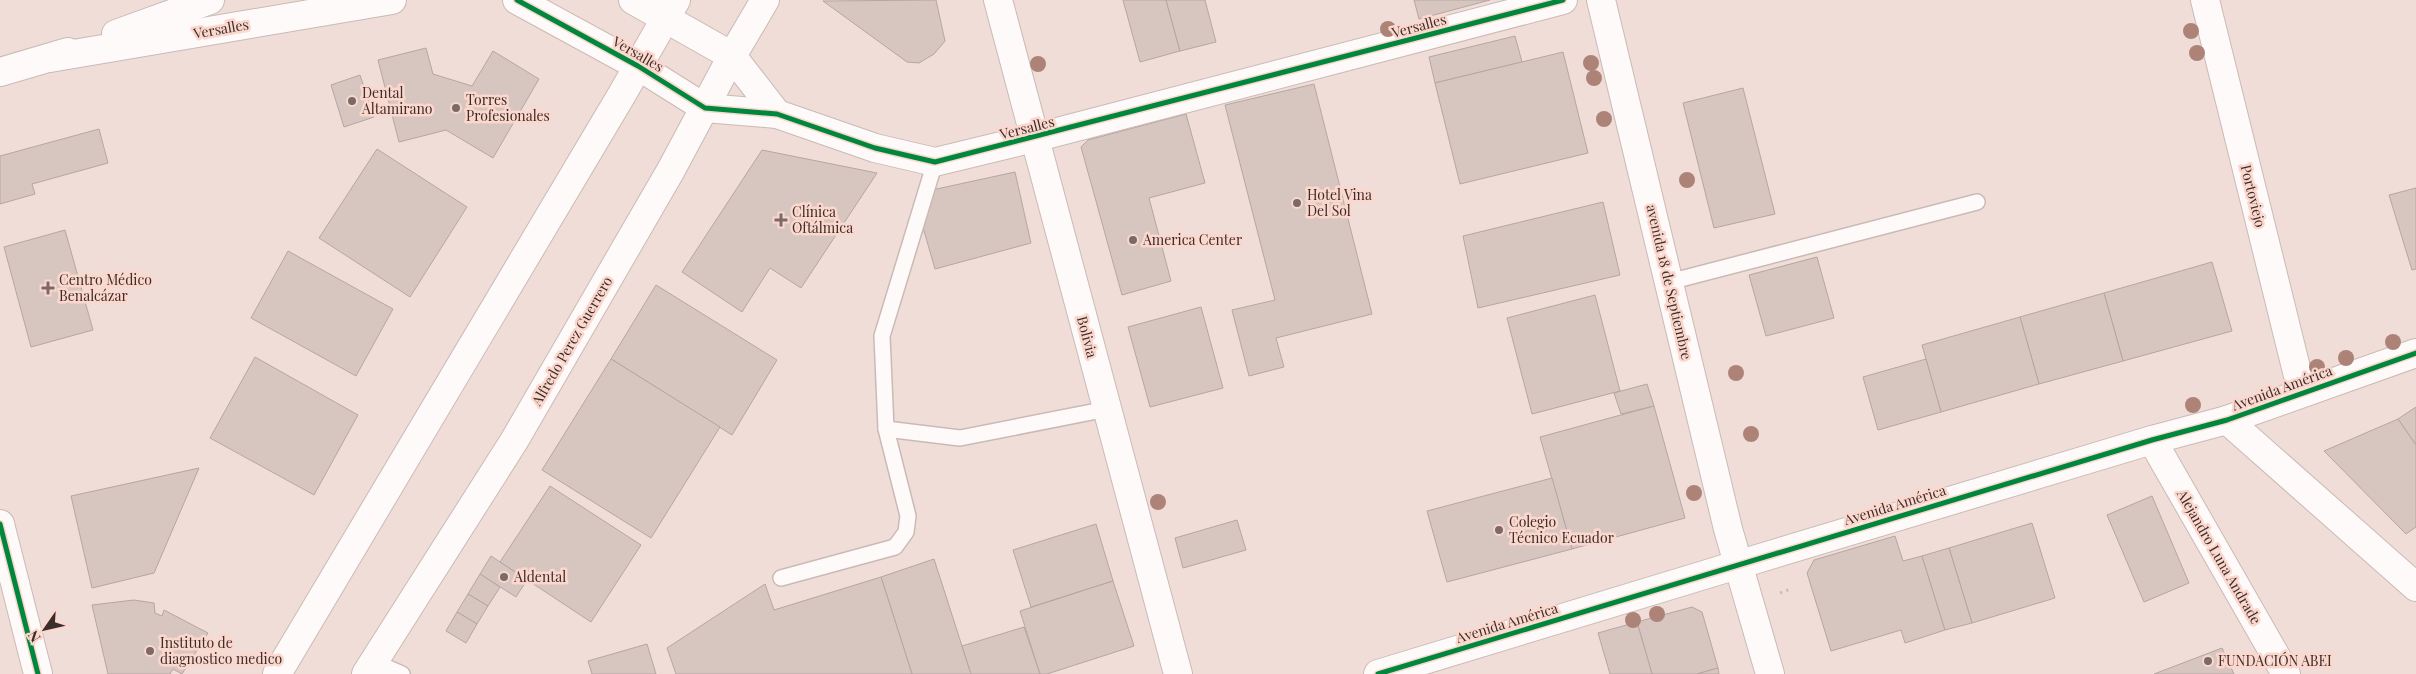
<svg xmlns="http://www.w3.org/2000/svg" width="2416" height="674" font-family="'Playfair Display',serif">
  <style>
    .building { fill: #d7c5c0; stroke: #b5a6a2 }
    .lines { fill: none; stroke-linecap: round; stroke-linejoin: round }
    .service-casing { stroke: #cabab6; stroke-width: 18 }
    .minor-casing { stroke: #cabab6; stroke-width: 30 }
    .tertiary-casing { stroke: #cabab6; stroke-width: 30 }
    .primary-casing { stroke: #cabab6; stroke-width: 30 }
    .path { stroke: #c8c1bf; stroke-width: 3; stroke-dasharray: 2.5 4; stroke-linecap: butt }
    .service { stroke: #fdfaf9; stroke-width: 15 }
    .minor { stroke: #fdfaf9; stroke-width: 28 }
    .tertiary { stroke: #fdfaf9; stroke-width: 28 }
    .primary { stroke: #fdfaf9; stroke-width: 28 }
    .cycleway-casing { stroke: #fbd7cd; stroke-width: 8 }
    .cycleway { stroke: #00873e; stroke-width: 5 }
    .tree { fill: #ad8378 }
    .poi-dot { fill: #7a6b66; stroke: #fbd7cd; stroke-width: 2 }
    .labels { text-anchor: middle; stroke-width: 5; stroke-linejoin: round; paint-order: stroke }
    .street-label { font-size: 14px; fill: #3b2d29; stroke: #fbd7cd }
    .poi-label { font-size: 14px; fill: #3b2d29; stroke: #fbd7cd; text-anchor: start }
  </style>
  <rect width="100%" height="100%" fill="#f0ddd8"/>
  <!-- building -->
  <g class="building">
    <path d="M936,0l9,41 -11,13 -15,9 -12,-1 -84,-61z"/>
    <path d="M1123,0h43l14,51 -40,11z"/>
    <path d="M1166,0h39l11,42 -36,9z"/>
    <path d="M1414,0h76l-71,19z"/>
    <path d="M1515,36l7,26 -87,21 -6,-26z"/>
    <path d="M426,48l7,26 39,12 21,-35 46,28 -46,79 -47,-28 -47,12 -21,-82z"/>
    <path d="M1563,52l25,101 -128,31 -25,-101z"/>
    <path d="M360,75l14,42 -30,10 -13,-42z"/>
    <path d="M1314,84l58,230 -96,24 8,29 -35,9 -17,-66 43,-10 -50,-195z"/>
    <path d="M1743,88l32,126 -61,14 -31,-125z"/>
    <path d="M1186,114l19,69 -56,15 22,83 -49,14 -41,-148 7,-7z"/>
    <path d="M99,129l9,34 -76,21 3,10 -35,10v-48z"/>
    <path d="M377,149l90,58 -57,90 -91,-59z"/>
    <path d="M762,150l115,23 -76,115 -31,-20 -28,44 -60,-40z"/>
    <path d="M1015,172l16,71 -96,26 -13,-45 10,-34z"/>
    <path d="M2416,188v81l-4,1 -23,-75z"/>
    <path d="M1603,202l17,73 -142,33 -15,-72z"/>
    <path d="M65,230l28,100 -62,17 -27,-100z"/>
    <path d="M288,251l105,58 -37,67 -105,-58z"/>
    <path d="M1817,257l17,61 -68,18 -17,-61z"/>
    <path d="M2212,262l20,69 -109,30 -19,-68z"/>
    <path d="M656,285l121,75 -45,75 -121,-76z"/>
    <path d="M2104,293l19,68 -84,23 -19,-67z"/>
    <path d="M1595,295l25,96 -88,23 -25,-96z"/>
    <path d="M1201,307l22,81 -73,19 -22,-80z"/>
    <path d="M2020,317l19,67 -98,28 -19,-67z"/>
    <path d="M255,357l103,58 -44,80 -104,-57z"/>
    <path d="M611,359l109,68 -69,111 -109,-68z"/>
    <path d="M1926,359l15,53 -63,18 -15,-53z"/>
    <path d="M1647,384l7,22 -33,8 -7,-21z"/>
    <path d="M1654,406l31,112 -113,31 -32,-112z"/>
    <path d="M2416,407v38l-18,-26z"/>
    <path d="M2398,419l18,26v82l-10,7 -82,-83z"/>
    <path d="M199,468l-45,105 -62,15 -21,-92z"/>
    <path d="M1552,478l20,71 -125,33 -20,-71z"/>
    <path d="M550,486l91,59 -50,77 -91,-60z"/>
    <path d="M2152,496l37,87 -45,19 -37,-87z"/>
    <path d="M1237,520l9,30 -63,18 -8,-30z"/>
    <path d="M2032,523l23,75 -83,25 -23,-75z"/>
    <path d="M1096,524l17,57 -82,26 -18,-57z"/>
    <path d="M1895,536l8,25 19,-5 23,74 -40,13 -4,-13 -70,21 -24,-78 7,-13z"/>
    <path d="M1949,548l23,75 -27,7 -23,-74z"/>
    <path d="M491,556l36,24 -11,17 -36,-23z"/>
    <path d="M934,559l28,87 9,28h-59l-31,-97z"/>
    <path d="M480,574l20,13 -12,19 -20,-12z"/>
    <path d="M881,577l31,97h-236l-9,-26 98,-64 9,26z"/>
    <path d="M1113,581l21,65 -87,28h-7l-20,-63z"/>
    <path d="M468,594l20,12 -11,18 -20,-12z"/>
    <path d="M134,600l20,3 1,10 7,3 2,-6 44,23 -26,41 -9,-5 -3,5h-62l-16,-69z"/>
    <path d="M1692,607l10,5 16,56 -21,6h-45l-15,-52z"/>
    <path d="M457,612l20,12 -11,19 -20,-12z"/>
    <path d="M1637,622l15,52h-42l-12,-41z"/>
    <path d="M1024,627l16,47h-69l-9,-28z"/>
    <path d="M647,644l9,30h-64l-4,-13z"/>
    <path d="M2222,648l12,26h-80z"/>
    <path d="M1718,668l1,6h-22z"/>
  </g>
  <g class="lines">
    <defs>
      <g id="service">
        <path d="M1669,282l308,-80"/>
        <path d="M886,429l74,9 147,-29"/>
        <path d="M781,578l114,-31 11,-15 2,-16 -22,-87 -4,-93 53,-174"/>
        <path d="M374,662l28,12"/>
      </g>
      <g id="minor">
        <path d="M2205,0l97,392"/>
        <path d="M1034,138l529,-138"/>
        <path d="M2227,420l189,167"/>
        <path d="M2152,440l134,234"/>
        <path d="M1737,565l415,-125 75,-20 189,-67"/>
      </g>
      <g id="tertiary">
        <path d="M517,0l121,66 67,42 72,6 98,34 60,14 99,-24"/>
        <path d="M633,0l99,56 45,58"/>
        <path d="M998,0l180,674"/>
        <path d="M1601,0l127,529 42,145"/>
        <path d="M116,34l94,-34"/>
        <path d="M50,58l342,-58"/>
        <path d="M0,72l68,-20"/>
        <path d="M1378,674l359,-109"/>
      </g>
      <g id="primary">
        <path d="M0,524l38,150"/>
        <path d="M277,674l344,-578 55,-96"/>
        <path d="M366,674l148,-233 157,-271 61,-114 33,-56"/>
      </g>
    </defs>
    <!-- service casing -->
    <use href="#service" class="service-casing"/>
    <!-- minor casing -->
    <use href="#minor" class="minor-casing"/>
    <!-- tertiary casing -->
    <use href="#tertiary" class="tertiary-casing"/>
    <!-- primary casing -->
    <use href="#primary" class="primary-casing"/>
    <!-- path -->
    <path class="path" d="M1780,593l11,-4"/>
    <!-- service -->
    <use href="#service" class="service"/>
    <!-- minor -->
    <use href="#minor" class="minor"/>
    <!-- tertiary -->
    <use href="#tertiary" class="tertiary"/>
    <!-- primary -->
    <use href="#primary" class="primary"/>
    <defs>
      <g id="cycleway">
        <path d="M517,0l121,66 67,42 72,6 98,34 60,14 628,-162"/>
        <path d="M0,524l38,150"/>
        <path d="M1378,674l774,-234 75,-20 189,-67"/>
      </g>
    </defs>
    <!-- cycleway casing -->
    <use href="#cycleway" class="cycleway-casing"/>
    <!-- cycleway -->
    <use href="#cycleway" class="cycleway"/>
  </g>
  <!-- trees -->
  <g class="tree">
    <circle cx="1388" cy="29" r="8"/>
    <circle cx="2191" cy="31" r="8"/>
    <circle cx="2197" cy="53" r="8"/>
    <circle cx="1591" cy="63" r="8"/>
    <circle cx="1038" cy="64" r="8"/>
    <circle cx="1594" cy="78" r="8"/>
    <circle cx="1604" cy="119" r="8"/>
    <circle cx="1687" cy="180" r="8"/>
    <circle cx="2393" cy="342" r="8"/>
    <circle cx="2346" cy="358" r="8"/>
    <circle cx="2317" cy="367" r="8"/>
    <circle cx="1736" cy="373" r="8"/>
    <circle cx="2193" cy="405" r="8"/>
    <circle cx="1751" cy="434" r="8"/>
    <circle cx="1694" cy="493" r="8"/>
    <circle cx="1158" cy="502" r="8"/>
    <circle cx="1657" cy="614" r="8"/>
    <circle cx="1633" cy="620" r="8"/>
  </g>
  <!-- markers -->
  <g class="poi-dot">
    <circle cx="352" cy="101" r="5"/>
    <circle cx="456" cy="108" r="5"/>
    <circle cx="1297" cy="203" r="5"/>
    <path d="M778.5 212.5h5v5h5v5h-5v5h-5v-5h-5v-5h5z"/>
    <circle cx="1133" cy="240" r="5"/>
    <path d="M45.5 280.5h5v5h5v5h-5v5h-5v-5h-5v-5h5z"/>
    <circle cx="1499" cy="530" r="5"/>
    <circle cx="504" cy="577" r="5"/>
    <circle cx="150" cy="651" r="5"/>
    <circle cx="2208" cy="661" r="5"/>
  </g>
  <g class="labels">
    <!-- street labels -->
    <g class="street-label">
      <text transform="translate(1419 26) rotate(-15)" y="5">Versalles</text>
      <text transform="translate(221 29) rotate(-10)" y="5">Versalles</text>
      <text transform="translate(638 54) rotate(30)" y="5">Versalles</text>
      <text transform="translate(1027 128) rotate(-14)" y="5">Versalles</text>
      <text transform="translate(2253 196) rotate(76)" y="5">Portoviejo</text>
      <text transform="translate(1669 282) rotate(77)" y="5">avenida 18 de Septiembre</text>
      <text transform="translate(1087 337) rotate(75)" y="5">Bolivia</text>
      <text transform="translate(572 341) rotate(-60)" y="5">Alfredo Perez Guerrero</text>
      <text transform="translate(2282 388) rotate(-20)" y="5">Avenida América</text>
      <text transform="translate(1895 505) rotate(-17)" y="5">Avenida América</text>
      <text transform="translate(2219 557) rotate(60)" y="5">Alejandro Luna Andrade</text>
      <text transform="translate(1507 623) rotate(-17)" y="5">Avenida América</text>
    </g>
    <!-- poi labels -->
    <g class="poi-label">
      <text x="362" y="98">Dental<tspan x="362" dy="16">Altamirano</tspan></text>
      <text x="466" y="105">Torres<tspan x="466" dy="16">Profesionales</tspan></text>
      <text x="1307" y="200">Hotel Vina<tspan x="1307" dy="16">Del Sol</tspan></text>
      <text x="792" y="217">Clínica<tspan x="792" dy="16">Oftálmica</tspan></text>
      <text x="1143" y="245">America Center</text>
      <text x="59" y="285">Centro Médico<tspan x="59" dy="16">Benalcázar</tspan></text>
      <text x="1509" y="527">Colegio<tspan x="1509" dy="16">Técnico Ecuador</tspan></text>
      <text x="514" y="582">Aldental</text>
      <text x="160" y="648">Instituto de<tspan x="160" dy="16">diagnostico medico</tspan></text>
      <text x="2218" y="666">FUNDACIÓN ABEI</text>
    </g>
  </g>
  <!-- north arrow -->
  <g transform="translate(45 629) rotate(236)" stroke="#fbd7cd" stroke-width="4" paint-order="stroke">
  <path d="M0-4L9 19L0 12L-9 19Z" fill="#3b2d29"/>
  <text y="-8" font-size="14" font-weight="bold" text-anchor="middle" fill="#3b2d29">N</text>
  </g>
</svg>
